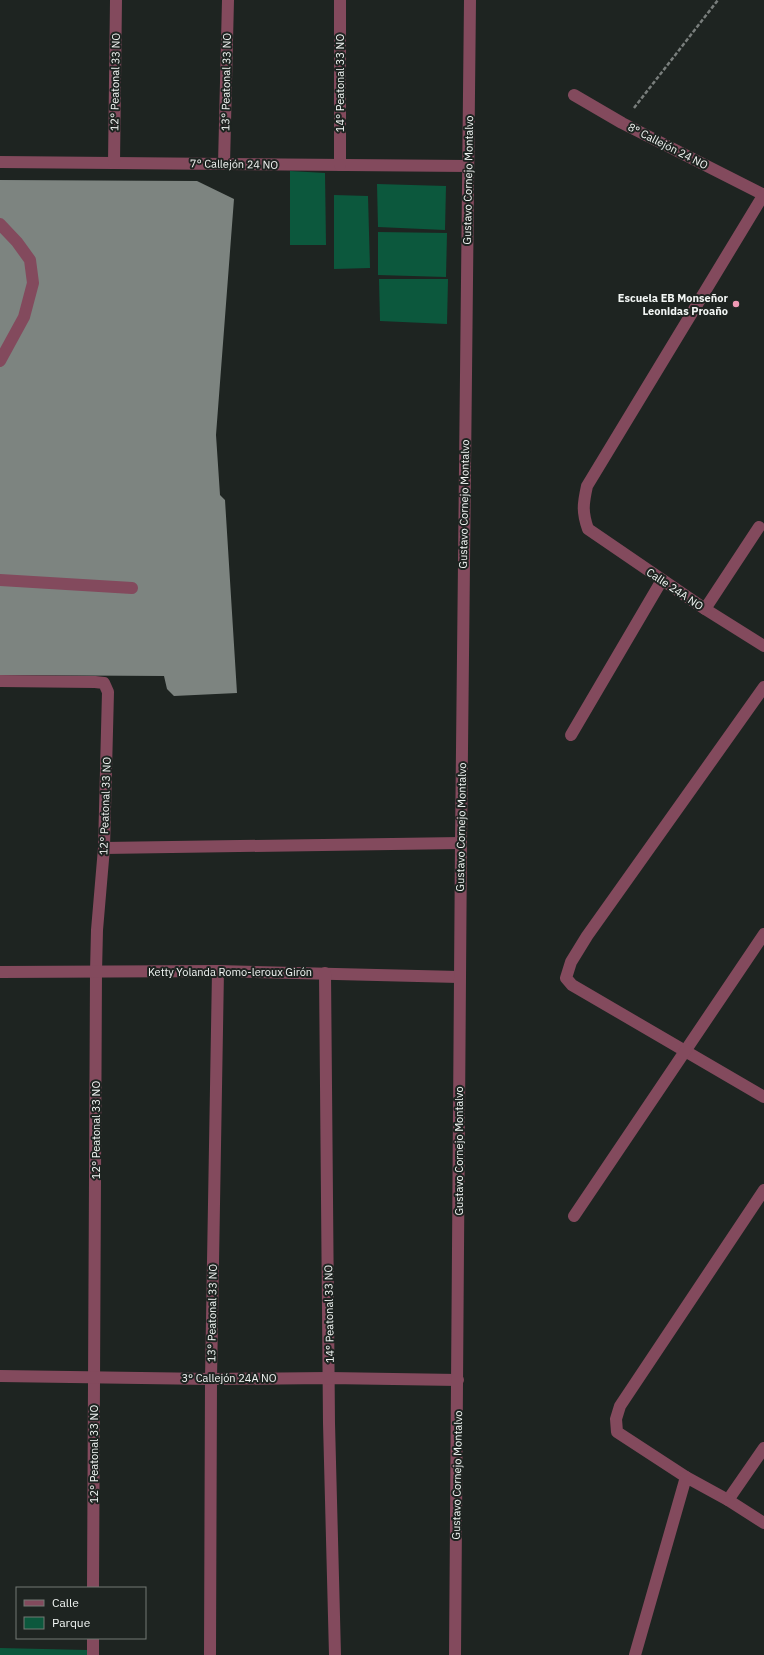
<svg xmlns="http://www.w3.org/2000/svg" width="764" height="1655" font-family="'IBM Plex Sans',sans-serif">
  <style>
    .green { fill: #0c583d }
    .building { fill: #7d8480 }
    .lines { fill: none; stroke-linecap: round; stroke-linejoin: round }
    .path { stroke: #797e7c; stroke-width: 2.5; stroke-dasharray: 4 2; stroke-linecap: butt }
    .lane { stroke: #834a5d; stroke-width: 12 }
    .street { stroke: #834a5d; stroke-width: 12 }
    .poi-dot { fill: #f09ab5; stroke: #1e2421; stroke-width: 1.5 }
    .labels { text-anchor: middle; stroke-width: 4; stroke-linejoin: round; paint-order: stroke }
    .street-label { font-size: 11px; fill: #f2f6f4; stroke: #1e2421 }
    .poi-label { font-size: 11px; font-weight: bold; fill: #f2f6f4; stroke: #1e2421; text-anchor: end }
  </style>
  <rect width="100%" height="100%" fill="#1e2421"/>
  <!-- green -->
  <g class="green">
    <path d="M290,171l35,2 1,72h-36z"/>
    <path d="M377,184l69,2 -1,44 -67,-3z"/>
    <path d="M334,195l34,1 2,72 -36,1z"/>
    <path d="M378,232l69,1 -1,44 -68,-2z"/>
    <path d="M379,279h69l-1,45 -67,-3z"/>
    <path d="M0,1648l87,2v5h-87z"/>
  </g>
  <!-- building -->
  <path class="building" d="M0,180l197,1 37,18 -18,236 4,60 5,5 12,193 -63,3 -7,-7 -3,-13 -164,-1z"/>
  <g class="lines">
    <!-- path -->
    <path class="path" d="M634,108l84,-108"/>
    <!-- lane -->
    <g class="lane">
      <path d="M0,224l17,18 13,18 3,23 -9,34 -24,44"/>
      <path d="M0,580l132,8"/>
      <path d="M705,609l54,-82"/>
    </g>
    <!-- street -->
    <g class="street">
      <path d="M574,95l48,28 142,72"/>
      <path d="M0,162l468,4"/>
      <path d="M114,163l2,-163"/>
      <path d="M224,164l4,-164"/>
      <path d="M340,165v-165"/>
      <path d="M764,194l-177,292c-4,18 -5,26 1,43l117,80 59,37"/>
      <path d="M0,681l95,1 9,1 4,9 -4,156 -7,82 -1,42 -3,616"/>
      <path d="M764,687l-177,249 -16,26 -5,16 6,7 192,112"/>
      <path d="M571,735l91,-155"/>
      <path d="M104,848l357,-5"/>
      <path d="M0,972l218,-1 241,6"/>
      <path d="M325,973l4,450 6,232"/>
      <path d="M574,1216l190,-282"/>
      <path d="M0,1376l211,3 118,-1 129,2"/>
      <path d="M686,1477l-69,-45 -1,-13 4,-13 144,-216"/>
      <path d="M728,1500l36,-52"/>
      <path d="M93,1655v-17"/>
      <path d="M210,1655l1,-276 7,-408"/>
      <path d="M455,1655l6,-812 9,-843"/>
      <path d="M635,1655l51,-178 42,23 36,23"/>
    </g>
  </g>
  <!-- markers -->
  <circle class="poi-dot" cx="736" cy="304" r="4"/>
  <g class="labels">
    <!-- street labels -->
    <g class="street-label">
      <text transform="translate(115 82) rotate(-89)" y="4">12° Peatonal 33 NO</text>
      <text transform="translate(226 82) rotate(-89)" y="4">13° Peatonal 33 NO</text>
      <text transform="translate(340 83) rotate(-90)" y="4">14° Peatonal 33 NO</text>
      <text transform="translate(668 146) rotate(27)" y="4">8° Callejón 24 NO</text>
      <text transform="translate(234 164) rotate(1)" y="4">7° Callejón 24 NO</text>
      <text transform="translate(468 180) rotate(-89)" y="4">Gustavo Cornejo Montalvo</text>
      <text transform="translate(464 504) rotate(-89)" y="4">Gustavo Cornejo Montalvo</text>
      <text transform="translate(675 589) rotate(34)" y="4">Calle 24A NO</text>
      <text transform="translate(105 806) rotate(-88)" y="4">12° Peatonal 33 NO</text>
      <text transform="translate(461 827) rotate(-89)" y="4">Gustavo Cornejo Montalvo</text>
      <text x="230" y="976">Ketty Yolanda Romo-leroux Girón</text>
      <text transform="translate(96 1130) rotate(-90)" y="4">12° Peatonal 33 NO</text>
      <text transform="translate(459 1151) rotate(-90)" y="4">Gustavo Cornejo Montalvo</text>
      <text transform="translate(212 1313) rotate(-89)" y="4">13° Peatonal 33 NO</text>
      <text transform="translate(329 1314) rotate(-91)" y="4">14° Peatonal 33 NO</text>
      <text x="229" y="1382">3° Callejón 24A NO</text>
      <text transform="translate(94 1454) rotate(-90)" y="4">12° Peatonal 33 NO</text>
      <text transform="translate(457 1475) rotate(-89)" y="4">Gustavo Cornejo Montalvo</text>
    </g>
    <!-- poi labels -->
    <g class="poi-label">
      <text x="728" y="302">Escuela EB Monseñor<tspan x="728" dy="13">Leonidas Proaño</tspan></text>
    </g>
  </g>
  <!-- legend -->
  <rect x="16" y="1587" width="130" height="52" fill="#1e2421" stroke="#737875"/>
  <rect x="24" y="1600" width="20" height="6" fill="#834a5d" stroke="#737875"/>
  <text x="52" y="1607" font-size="12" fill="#f2f6f4">Calle</text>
  <rect x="24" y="1617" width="20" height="12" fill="#0c583d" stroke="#737875"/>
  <text x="52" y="1627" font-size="12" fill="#f2f6f4">Parque</text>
</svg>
